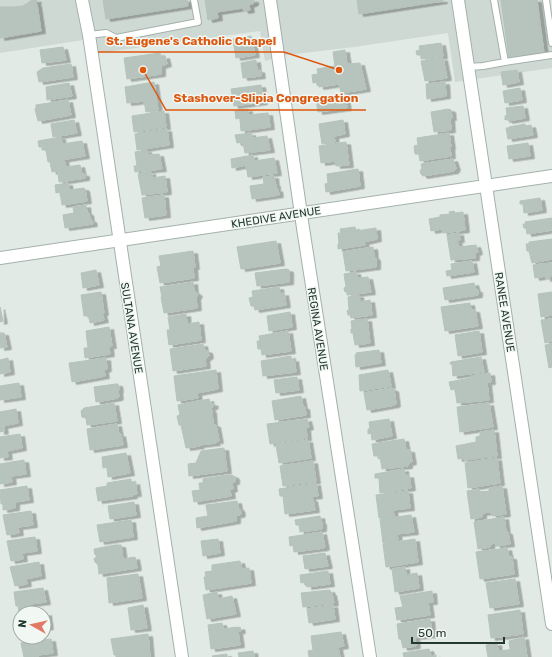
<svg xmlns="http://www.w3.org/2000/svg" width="552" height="657" font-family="Rubik,sans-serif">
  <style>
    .built { fill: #cfd9d4 }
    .building { fill: #b7c4be; stroke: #b4c3bb; filter: url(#shadow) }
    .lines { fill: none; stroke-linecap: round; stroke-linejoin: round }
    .service-casing { stroke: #a4b1ab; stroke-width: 8 }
    .minor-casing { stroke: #a4b1ab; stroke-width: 14 }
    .tertiary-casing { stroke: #a4b1ab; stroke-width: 14 }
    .service { stroke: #fff; stroke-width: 6 }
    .minor { stroke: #fff; stroke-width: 12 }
    .tertiary { stroke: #fff; stroke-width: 12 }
    .labels { text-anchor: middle; stroke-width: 3; stroke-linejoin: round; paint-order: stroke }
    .street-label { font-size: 11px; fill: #233831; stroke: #f1f7f3 }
    .leader { fill: none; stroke: #de570e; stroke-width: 1.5 }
    .callout-dot { fill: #de570e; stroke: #f1f7f3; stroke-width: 1.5 }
    .callout-label { font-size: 12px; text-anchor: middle; font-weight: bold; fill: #de570e; stroke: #f1f7f3; stroke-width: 3; stroke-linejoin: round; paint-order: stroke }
  </style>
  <defs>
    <filter id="shadow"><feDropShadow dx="4.5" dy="2.5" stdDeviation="0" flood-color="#0004"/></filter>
  </defs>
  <rect width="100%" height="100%" fill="#e1eae5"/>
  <!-- built -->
  <path class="built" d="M0,0h549l3,27v41l-97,14 -7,-49 -94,14 -67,8 -22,6 -5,-30 -161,22 -3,-15 -96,15z"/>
  <!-- building -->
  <g class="building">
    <path d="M32,0h5l-1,3 1,1 4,27 -41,7v-31h15l8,-1z"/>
    <path d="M103,0h84l1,6 -82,13z"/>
    <path d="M205,0h49v3l-5,2 1,5 -6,1 -2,-5 1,2 -26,4 1,6 -10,2z"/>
    <path d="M357,0h86v1l-84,13z"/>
    <path d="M501,0h36l7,53 -35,5z"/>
    <path d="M251,36l4,19 -19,3 -3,-19z"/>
    <path d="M441,43l2,13 -22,3v-4h-4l-1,-4 4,-1 -1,-4z"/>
    <path d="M63,47l3,13 -24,3 -2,-13z"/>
    <path d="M345,50l2,14 13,-1 6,26 -25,4 -2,-9 -20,3v-5l-6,1 -1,-8 6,-1 -1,-5 18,-3 -2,-14z"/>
    <path d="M160,53l1,4 4,-1 2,8 -6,2v8l-34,5 -3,-21z"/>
    <path d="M443,58l4,20 -22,3 -4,-20z"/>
    <path d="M256,60l1,11 3,-1 1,6 -18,2 -2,-15z"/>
    <path d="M71,64l2,13 -34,5 -2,-10 6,-4z"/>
    <path d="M517,70l2,12 -16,3 -2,-13z"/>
    <path d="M154,82l4,28 -12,2 -2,-11 -17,2 -2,-16z"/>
    <path d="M444,82h1l1,14 -19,3 -1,-15z"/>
    <path d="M69,83l3,13 -25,4 -1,-13z"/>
    <path d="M261,85l2,17 -29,4 -3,-17z"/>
    <path d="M520,88l2,12 -17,3 -2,-12z"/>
    <path d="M335,97v1l10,-1 2,11 -29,4 -2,-13z"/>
    <path d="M68,100l3,15 -33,6 -3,-12 1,-1v-3z"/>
    <path d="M523,106l2,12 -17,3v-2l-3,1v-4l2,-1 -1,-7z"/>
    <path d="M248,109v6l20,-2 2,14 -29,4 -1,-13 -4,1 -1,-8z"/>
    <path d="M448,109l3,1 1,8h-2l1,12 -17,2 -3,-20z"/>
    <path d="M164,111l2,16 -32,5 -2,-16z"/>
    <path d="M74,120l3,13 -24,4 -2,-13z"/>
    <path d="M343,120l2,14 -11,2 1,6 -13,2 -3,-20z"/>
    <path d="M525,124l1,2 5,-1 2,10 -25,4 -2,-11h3v-1z"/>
    <path d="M167,129l2,16 -32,5 -2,-16z"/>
    <path d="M251,133l1,5 15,-2 3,14 -25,3 -2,-11 -6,1 -2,-8z"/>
    <path d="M449,133l2,14h-1l1,9 -31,5 -1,-7h-4l-1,-8 4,-1 -1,-7z"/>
    <path d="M61,137l1,7 20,-3 3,15 -37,6 -2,-12h-4v-3h-3l-1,-6z"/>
    <path d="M346,142l3,23 -13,1 -1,-5 -14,2 -2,-17z"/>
    <path d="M528,143l2,13 -21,3 -2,-13z"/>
    <path d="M147,150l1,5 11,-1 3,15 -27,3 -1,-6h3l-2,-14z"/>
    <path d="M253,155l1,6 20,-3 3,15 -29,4 -2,-12 -14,3 -1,-9z"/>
    <path d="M453,159l3,9 -2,3 -31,5 -2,-2 -1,-3 2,-3 -1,-4z"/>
    <path d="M64,160l2,7 14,-2 2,9h3v4l-26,4 -1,-11 -6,1 -2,-10z"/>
    <path d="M358,169l2,17 -34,6 -1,-8 3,-1 -1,-9z"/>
    <path d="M151,172l1,6 13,-2 2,16 -25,3 -4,-21z"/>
    <path d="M274,176l1,7 -1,1h2v6l2,-1 1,6 -27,4 -2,-13 14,-2 -1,-7z"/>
    <path d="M68,183l1,7 15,-2v1h1l2,12 -25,4 -2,-13 -4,1 -1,-8z"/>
    <path d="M164,195l2,20 -21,3 -3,-20z"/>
    <path d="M540,198l2,12 -18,3 -1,-9h-3v-3z"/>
    <path d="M86,205l1,8h2l1,6 -1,1h3l1,4 -28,4 -2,-13 11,-2 -1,-6z"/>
    <path d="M454,211l1,2 8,-1 2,18 -22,3 -1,-4 -11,2 -2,-12 11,-2v-2l10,-1 -1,-2z"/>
    <path d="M552,218v12l-25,4 -1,-6h-2l-1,-4h3l-1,-2z"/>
    <path d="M355,227l1,4 20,-3 1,11 -13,3 1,3 -27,4v-5l1,-1 -1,-10h3l-1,-4z"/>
    <path d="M459,233l1,7h-3l2,7 17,-2 2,7 -3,1v5l-24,2 -4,-25z"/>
    <path d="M552,239v20l-20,4 -3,-12h-2l-1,-7h3v-2z"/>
    <path d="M276,241l4,22 -39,6 -4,-22z"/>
    <path d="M373,247l1,10 2,1v9l-30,4 -3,-19z"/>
    <path d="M193,251l2,16h-2l1,11 -34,5 -3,-16 4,-1 -2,-10z"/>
    <path d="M472,261l2,11 -27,4 -1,-5 6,-1 -1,-6z"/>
    <path d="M552,263v12l-2,1v2l-4,1v-3l-11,2 -2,-13z"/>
    <path d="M286,269l3,1v12l-32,4 -2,-13z"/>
    <path d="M96,270l3,15 -16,3 -2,-15z"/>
    <path d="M356,272l1,6 11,-1 3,15 -24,3v-3h-2l-1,-4 2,-1 -2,-13z"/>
    <path d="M193,282l1,9 4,3 -2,4 1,10 -33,5 -3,-16h1l-2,-10z"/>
    <path d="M474,283l2,7h2v5l-33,5 -2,-12z"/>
    <path d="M279,287l1,7 4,-1 2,12 -31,5 -1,-4h-3l-2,-8 4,-1 -1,-6z"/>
    <path d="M101,292l3,21h-2l2,7 -14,3 -1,-7h-5l-3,-21z"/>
    <path d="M552,292v23l-11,2 -3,-23z"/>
    <path d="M359,295l1,7 10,-2 2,15 -21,3 -1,-3h-2l-1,-4 2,-1 -1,-13z"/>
    <path d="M470,303l1,7h4l3,16 -33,5 -4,-24z"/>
    <path d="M0,307l3,14 -3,1z"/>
    <path d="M290,312l2,15 -23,4 -2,-15z"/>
    <path d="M186,314l1,10 12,-2 2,18 -32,5 -2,-15h3l-2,-13z"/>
    <path d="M367,319l3,24 -15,2 -2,-12h-2v-4h1l-1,-8z"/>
    <path d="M552,319v22l-7,2 -4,-23z"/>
    <path d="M109,327l3,19h-3v2l1,6 -25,4 -1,-10h4l-2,-17z"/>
    <path d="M288,331l3,20 -29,4 -1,-6h-3l-1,-8h3l-1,-5z"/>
    <path d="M479,331l3,21 -24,4 -3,-21z"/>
    <path d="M0,333h4l3,14 -7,1z"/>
    <path d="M203,344l1,6 4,1 1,5 -4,3 1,7 -33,5 -3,-22z"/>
    <path d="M552,344v23l-3,1 -4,-23z"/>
    <path d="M379,350l2,13 -25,4 -1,-12h1v-2z"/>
    <path d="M291,356v4l3,-1 2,13 -33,4 -2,-15z"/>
    <path d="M481,357l3,15 -31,4 -1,-12h-2v-1l1,-1z"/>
    <path d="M8,358l2,14 -10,2v-14z"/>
    <path d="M106,358l1,11 -3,1 1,6 -33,6 -3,-19z"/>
    <path d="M216,370l2,19 -21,4 1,5 -21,3 -3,-25z"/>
    <path d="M388,370l3,16 -31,5 -1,-16z"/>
    <path d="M490,373l1,9h-4l2,18 -32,3 -2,-14 -4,1 -2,-8 22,-4v-2z"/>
    <path d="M297,377l2,13 -23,3 -2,-13z"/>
    <path d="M19,383l2,14 -21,3v-14z"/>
    <path d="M116,384h2l1,6 -1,1 1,6 -1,1 -22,4 -2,-15z"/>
    <path d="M392,388v2l2,-1 2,15 -1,1 -28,5 -3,-17z"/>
    <path d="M301,396l2,11h2l1,8 -31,5 -3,-19z"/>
    <path d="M209,399l1,4 4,1 -1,3h-3l2,4 1,13 3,1 3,16h-4l1,2 -17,2 1,1 -14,2 -5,-23h-2l-2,-9 3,-1 -2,-10z"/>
    <path d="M114,403l3,18 -30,4 -1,-7 -4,-1 -1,-6 3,-3z"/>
    <path d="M489,403l4,24 -33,5 -3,-25z"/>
    <path d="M16,409l2,14 -15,3 1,5 -4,1v-20z"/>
    <path d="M307,419l2,8 -3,1 1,10 -37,6 -3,-20z"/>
    <path d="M389,419l3,17 -20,4 -1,-7 -3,1v-5h2l-1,-7z"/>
    <path d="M117,424l2,11 2,-1 2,11 -33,5 -3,-21z"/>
    <path d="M494,430l3,26 -33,4v-2l-6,1 -2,-13 20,-4v-5l4,-1v-4z"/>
    <path d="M20,434l2,14 -15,3 1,6 -8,1v-21z"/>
    <path d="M404,439l2,11h4l2,12 -4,1v3l-26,3 -2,-13h-6l-2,-12z"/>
    <path d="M308,440l3,18 -32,5 -3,-18z"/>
    <path d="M224,448l3,23 -38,5 -1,-12 8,-1 5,-12z"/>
    <path d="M126,453l4,20 -22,4 -1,-10 -4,1 -1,-11z"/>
    <path d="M497,458l3,25 -32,5 -3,-25z"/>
    <path d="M24,460l2,14 -15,2 1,6 -12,2v-20z"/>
    <path d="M313,461l3,20 -33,5 -3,-20z"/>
    <path d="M404,469l1,7 4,-1 2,13 -31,5 -1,-15h-4v-4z"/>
    <path d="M227,475h5l3,2v5h-3l1,7 -3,1 1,6 -37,6 -2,-11 8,-1 -1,-7h4v-4z"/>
    <path d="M131,479v4l4,-1 2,12h-4v2l-35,5 -2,-13 11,-2v-3z"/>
    <path d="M316,483l2,13 -7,1v3l2,-1 2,11 -30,4 -2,-18h-3l-1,-7z"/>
    <path d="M27,486l2,14 -14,2v6l-12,2v-6h-2l-1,-14z"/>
    <path d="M502,486l4,28 -14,2 -1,-4 -9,1v4l-11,2 -4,-28 12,-2 1,3 9,-1v-3z"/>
    <path d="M408,491l2,17 -17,2 1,6 -15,2 -3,-23z"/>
    <path d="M237,501l1,6 2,2 1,4 -1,2h-4v6l-39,7 -1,-10 12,-2 -2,-11z"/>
    <path d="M134,502l2,13 -26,4 -2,-13z"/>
    <path d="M31,511l2,14 -15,2 1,6 -12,2 -4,-20z"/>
    <path d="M411,515l3,17 -17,2 1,6 -15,3 -3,-24z"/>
    <path d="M320,516l1,6h1v7l-22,3 -1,-7h-3l-1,-5z"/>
    <path d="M504,517l2,15h2l2,12 -14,2v-3l-6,1v3l-12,2 -4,-27z"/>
    <path d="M131,520l2,17 -33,5 -3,-17z"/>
    <path d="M322,532l3,15 -1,1 -30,4 -1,-7 -3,1 -1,-9z"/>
    <path d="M35,537l2,14 -15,2 1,6 -12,2 -4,-20z"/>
    <path d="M218,539l2,14 -17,3 -2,-15z"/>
    <path d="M415,539l3,23 -32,5 -3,-23z"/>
    <path d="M115,545h6l2,14 12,-2 2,11 -38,6 -1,-9 -3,-3 -1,-3 3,-3 -1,-1h-1l-1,-6z"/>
    <path d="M507,548l2,9h3l2,17 -34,5 -4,-27z"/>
    <path d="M325,553l3,13 -23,3 -2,-13z"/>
    <path d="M240,561l2,8 7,-1 2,15 -45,7 -2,-13h2l-1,-5 7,-1v-6z"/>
    <path d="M39,562l2,14 -15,3 1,5 -12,2 -5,-19z"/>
    <path d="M405,567l1,8 11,-2 2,15 -24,4 -3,-23z"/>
    <path d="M328,571l2,13 -23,3v-5l-6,1 -1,-8z"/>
    <path d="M138,574l4,24 -33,5 -2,-25z"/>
    <path d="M515,579l4,25 -29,4 -4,-25z"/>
    <path d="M43,588l3,14 -16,2 1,6 -12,2 -1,-6h-2l-2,-14z"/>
    <path d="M330,590l1,3h1l2,10 -31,4 -2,-14z"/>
    <path d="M432,591l1,11h-5l2,13 -33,5 -2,-12 8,-1 -3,-11z"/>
    <path d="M217,592l1,7 14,-3 4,18 -29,5 -4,-24z"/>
    <path d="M143,605l4,23 -16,2 -3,-22z"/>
    <path d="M333,605l2,14 -26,4 -2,-14z"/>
    <path d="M520,610l3,24 -32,4 -3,-23z"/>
    <path d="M47,613l2,14 -5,1v-14z"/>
    <path d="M20,617v15l-2,-14z"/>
    <path d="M430,619l2,16 -17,2 1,9 -13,2 -2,-9h-2l-2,-15z"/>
    <path d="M222,623l1,6 14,-2v1l3,-1 1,4h-3l2,14 -29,4 -3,-24z"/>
    <path d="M341,632l3,14 -6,1 2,10h-31l-1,-6 5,-1 -2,-14z"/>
    <path d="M148,634l2,23h-34v-2h-2l-3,-16z"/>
    <path d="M524,637l3,20h-39l-2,-12 11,-2 1,8 18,-2 -1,-1 -5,1 -1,-8z"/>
    <path d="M51,639l2,14 -15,2v2h-14l-3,-14z"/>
    <path d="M429,649l2,7 5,-1v2h-32l-1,-4z"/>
    <path d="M253,651l1,6h-15l-1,-4z"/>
    <path d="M227,654v3h-14l-1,-1z"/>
  </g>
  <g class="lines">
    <defs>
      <g id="service">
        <path d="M546,0l6,43"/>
        <path d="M89,35l17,-2 10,5 82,-16 -4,-22"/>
        <path d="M505,62l47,-7"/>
        <path d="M468,67l15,-1 22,-4 -11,-62"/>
      </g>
      <g id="minor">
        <path d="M82,0l7,35 93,622"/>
        <path d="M270,0l33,228 67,429"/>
        <path d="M0,258l552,-82"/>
      </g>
      <path id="tertiary" d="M458,0l94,624"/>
    </defs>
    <!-- service casing -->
    <use href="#service" class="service-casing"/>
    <!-- minor casing -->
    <use href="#minor" class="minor-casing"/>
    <!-- tertiary casing -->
    <use href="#tertiary" class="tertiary-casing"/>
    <!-- service -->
    <use href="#service" class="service"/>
    <!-- minor -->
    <use href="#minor" class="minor"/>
    <!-- tertiary -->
    <use href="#tertiary" class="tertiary"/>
  </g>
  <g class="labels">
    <!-- street labels -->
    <g class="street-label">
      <text transform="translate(276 217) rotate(-9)" y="4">KHEDIVE AVENUE</text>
      <text transform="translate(505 312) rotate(81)" y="4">RANEE AVENUE</text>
      <text transform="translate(132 328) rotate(81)" y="4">SULTANA AVENUE</text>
      <text transform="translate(318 329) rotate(81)" y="4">REGINA AVENUE</text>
    </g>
  </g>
  <!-- callouts -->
  <path class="leader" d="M339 70L284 52H98M143 70L166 110H366"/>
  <g class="callout-dot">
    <circle cx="339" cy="70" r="4"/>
    <circle cx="143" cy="70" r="4"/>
  </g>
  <g class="callout-label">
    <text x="191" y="45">St. Eugene's Catholic Chapel</text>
    <text x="266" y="102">Stashover-Slipia Congregation</text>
  </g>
  <!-- north arrow -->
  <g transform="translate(32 625) rotate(278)"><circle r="19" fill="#f1f7f3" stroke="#9faba5"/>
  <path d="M0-3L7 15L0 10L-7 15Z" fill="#e27967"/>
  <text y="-6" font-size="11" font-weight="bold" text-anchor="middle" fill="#233831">N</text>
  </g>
  <!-- scale -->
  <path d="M412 637v6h92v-6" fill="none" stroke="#233831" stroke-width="2"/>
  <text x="418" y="637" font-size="12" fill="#233831" stroke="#f1f7f3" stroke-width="3" paint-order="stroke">50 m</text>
</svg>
